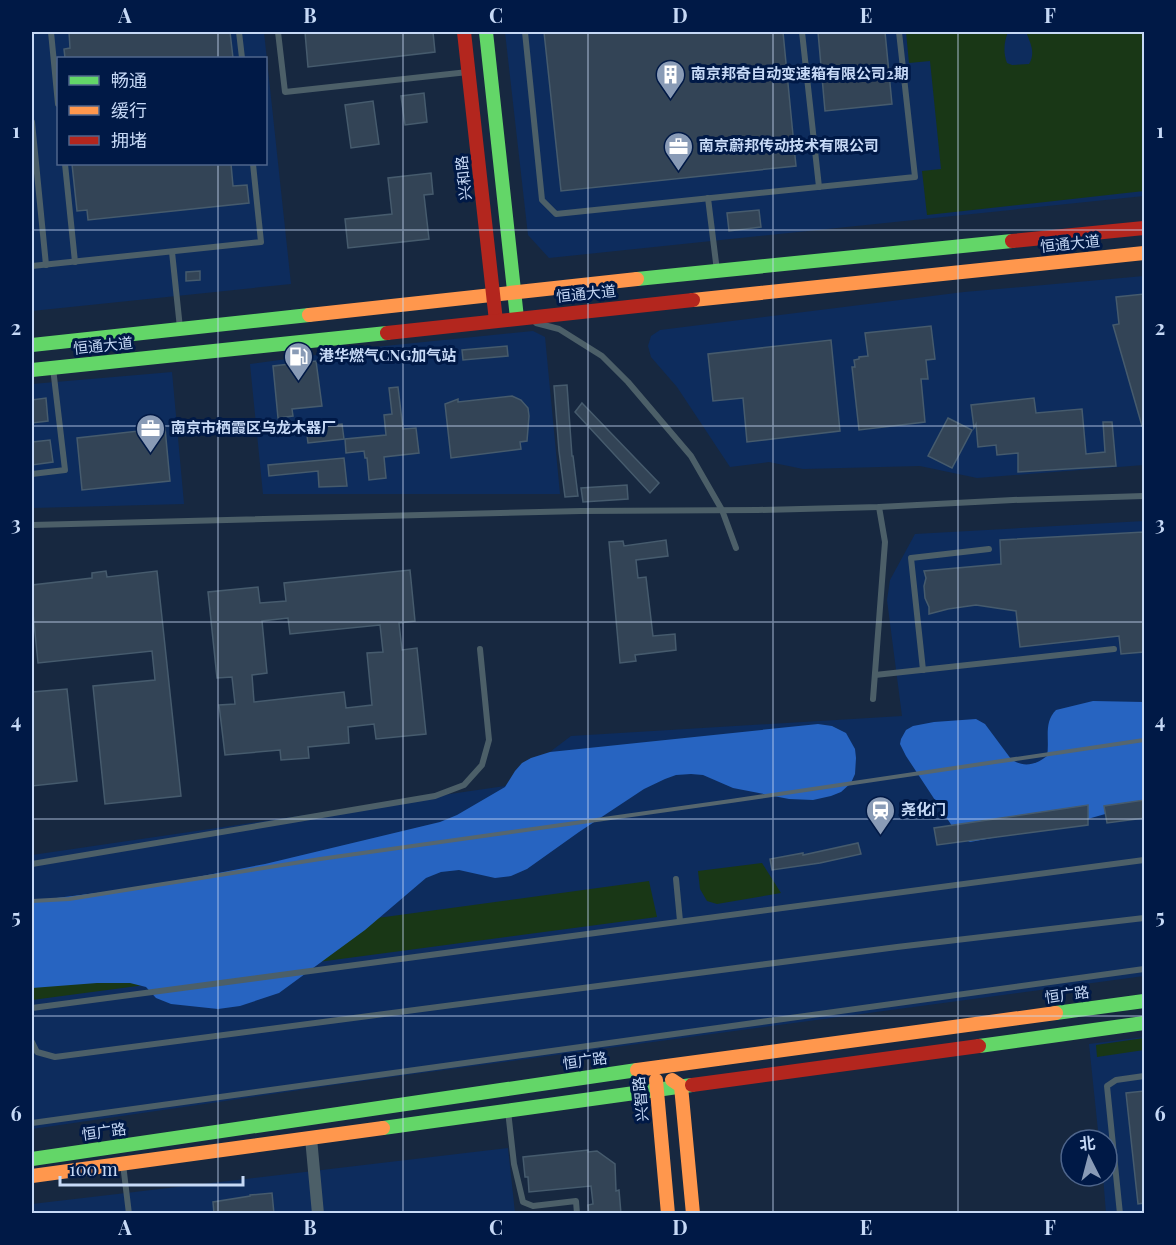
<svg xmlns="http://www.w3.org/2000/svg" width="1176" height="1245" font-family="'Playfair Display','Noto Sans SC',serif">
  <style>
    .built { fill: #0d2c5d; fill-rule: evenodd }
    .green { fill: #193716 }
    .water { fill: #2764c1 }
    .building { fill: #334456; stroke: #465b6d; stroke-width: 1.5; fill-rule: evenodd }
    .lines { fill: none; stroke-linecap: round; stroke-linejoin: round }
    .lane { stroke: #4c5f68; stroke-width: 6 }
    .street { stroke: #4c5f68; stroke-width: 12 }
    .fast { stroke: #63d668; stroke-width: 14 }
    .slow { stroke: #ff974d; stroke-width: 14 }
    .jam { stroke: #b3261e; stroke-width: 14 }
    .rail { stroke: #56666e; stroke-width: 4 }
    .grid { fill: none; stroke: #c6d9f6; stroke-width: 1.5; stroke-opacity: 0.55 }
    .labels { text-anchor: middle; stroke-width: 6; stroke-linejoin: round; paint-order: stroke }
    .poi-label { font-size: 15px; font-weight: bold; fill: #c6d9f6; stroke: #001946; text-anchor: start }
    .street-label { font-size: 15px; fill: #c6d9f6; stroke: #001946 }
    .neatline { fill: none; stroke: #c6d9f6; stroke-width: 2 }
    .grid-label { font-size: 20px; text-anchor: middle; font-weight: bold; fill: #c6d9f6 }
  </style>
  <rect width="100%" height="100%" fill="#172840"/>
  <!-- built -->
  <g class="built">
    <path d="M32,32h232l27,252 -259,27v-267h1zM58,58h208v106h-208z"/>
    <path d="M505,32h639v164l-595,62 -21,-23z"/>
    <path d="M1144,276v189l-167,13 -57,-12 -117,3 -34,-7 -39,5 -53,-80 -26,-30 -3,-11 3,-10 9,-6 304,-38z"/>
    <path d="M533,331l12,6 15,157h-297l-13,-130 125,-17z"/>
    <path d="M172,372l12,132 -152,4v-124z"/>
    <path d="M1144,521v455l-782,105 -330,48v-274l473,-69 66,-50 331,-20 -15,-116 3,-20 25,-46z"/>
    <path d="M1144,1037v176h-38l-3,-37h4v-36h-8l-10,-96z"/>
    <path d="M508,1148l7,65 -483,1v-10z"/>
  </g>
  <!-- green -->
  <g class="green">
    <path d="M906,32h102c-4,10 -5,20 -1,31l5,2 17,-1c7,-11 1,-22 -3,-32h118v159l-217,24 -5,-44 19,-2 -11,-108 -21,2z"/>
    <path d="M762,863l19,30 -64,11 -10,-3 -7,-12 -2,-18z"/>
    <path d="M649,881l8,36 -625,83v-35z"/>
    <path d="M1144,1038v12l-47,7 -1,-12z"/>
  </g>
  <!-- water -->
  <g class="water">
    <path d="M1093,701l51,1v101l-74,21 -100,18 -6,-3 -10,-10 -48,-73 -6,-12 1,-5 5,-9 7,-4 21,-4 42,-3 9,5 26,35c12,9 25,6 36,-3 3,-16 -4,-33 9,-46z"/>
    <path d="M818,724l14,2 14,7 9,16 1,9 -1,16 -4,9 -10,9 -10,4 -18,4 -24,-1 -56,-11 -30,-13 -12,-1 -15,1 -11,4 -21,10 -65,43 -52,37 -16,7 -16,2 -36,-8 -18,2 -15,6 -61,52 -86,63 -39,13 -22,3 -47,-5 -15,-6 -10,-11 -16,-4h-33l-65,5v-87l113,-14 120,-23 175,-42 17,-7 48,-28 10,-16 7,-8 9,-5 19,-6z"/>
  </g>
  <!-- building -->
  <g class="building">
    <path d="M69,32h161l3,26h-168l-1,-9 6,-1z"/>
    <path d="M305,32h128l2,20 -127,15z"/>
    <path d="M544,32h239l13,134 -235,25z"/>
    <path d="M818,32h67l7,72 -67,7z"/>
    <path d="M424,93l3,29 -22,3 -4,-29z"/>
    <path d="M373,101l6,43 -28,4 -6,-43z"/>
    <path d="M72,164h159l2,22 14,-1 2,18 -161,17 -1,-10 -10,1z"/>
    <path d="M431,173l2,21 -9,1 5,44 -81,9 -3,-29 47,-5 -4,-36z"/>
    <path d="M759,210l2,17 -32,4 -2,-18z"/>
    <path d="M200,271v9l-14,1v-9z"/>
    <path d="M1144,294v132h-2l-29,-101 6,-1 -3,-27z"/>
    <path d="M931,326l4,33 -9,1 2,19h-7l4,43 -66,8 -7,-63h3l-1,-7 5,-1v-2l9,-1 -3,-23z"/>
    <path d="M831,340l9,91 -93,11 -4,-44 -30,3 -5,-47z"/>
    <path d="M507,346l1,10 -45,4 -1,-10z"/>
    <path d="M316,361l6,45 -30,3 1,7 -15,2 -5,-52z"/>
    <path d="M567,385l5,71h1l5,40 -13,1 -6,-46 -5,-65z"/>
    <path d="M398,387l5,42 13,-1 3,25 -35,4 2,21 -17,2 -2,-22h-2l-1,-7 -18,2 -1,-14 41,-4 -2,-20 8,-1 -3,-26z"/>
    <path d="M512,396l9,4 7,8 1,8 -2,25 -7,1 1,7 -70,9 -6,-54 13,-5v3z"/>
    <path d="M46,398l2,23 -16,2v-23z"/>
    <path d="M1034,398l2,15 46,-4 4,45 19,-2 -2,-30h9l4,44 -98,6v-19l-21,2 -1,-10 -18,2 -2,-23 -2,4 -3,-23z"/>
    <path d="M582,403l77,80 -9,10 -75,-81z"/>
    <path d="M948,418l24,12 -20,38 -24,-12z"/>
    <path d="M342,424l2,15 -36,4 -2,-15z"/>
    <path d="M165,428l5,53 -88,9 -5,-52z"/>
    <path d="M50,440l3,22 -21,3v-23z"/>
    <path d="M344,458l3,28 -28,1 -1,-16 -49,5 -1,-11z"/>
    <path d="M627,485l1,14 -45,3 -2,-14z"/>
    <path d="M1144,532v120l-23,2 -2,-18 -99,11 -4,-36 -40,-6 -28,4 -19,5v-7l-4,-9 -1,-12 2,-8 -2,-7 77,-7 -1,-24z"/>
    <path d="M666,540l2,16 -32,4 2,18 8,-1 7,59 22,-2 1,16 -41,5 1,6 -16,2 -11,-121 14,-1 1,5z"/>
    <path d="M410,570l5,51 -16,2 3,27 15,-2 9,86 -50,5 -2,-15 -26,3 1,16 -41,4 1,11 -28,2 -1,-10 -55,5 -6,-50 16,-1 -3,-27 -15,1 -9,-86 50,-5 2,16 26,-2 -2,-18zM288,618l2,16 90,-9 3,27 -16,1 5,52 -26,3 -2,-16 -90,10 -2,-27 15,-2 -5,-52z"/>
    <path d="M106,571l1,6 50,-6 24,225 -76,8 -12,-118 62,-6 -3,-29 -114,12 -6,-60v-18l60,-7v-5z"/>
    <path d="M67,689l10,92 -45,5v-94z"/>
    <path d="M1144,800v18l-37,5 -3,-17z"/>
    <path d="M1088,805v20l-151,20 -3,-17z"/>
    <path d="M858,843l3,11 -41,9 -48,7 -2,-11 33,-6v2z"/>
    <path d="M1144,1091v112l-6,1 -12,-111z"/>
    <path d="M588,1150v2l9,-1 18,13 1,27 3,-1 2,24h-32l-1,-9 5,-1 -2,-18 -62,6 -1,-15h-3l-2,-20z"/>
    <path d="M272,1193l2,21h-60l-1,-12 37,-6v-1z"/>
  </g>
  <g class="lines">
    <!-- lane -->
    <g class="lane">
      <path d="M51,32l7,72"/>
      <path d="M239,32l3,26"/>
      <path d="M278,32l7,60 183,-20"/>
      <path d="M525,32l17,168 14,14 359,-37 -16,-145"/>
      <path d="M802,32l17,155"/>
      <path d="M32,122l14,143"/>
      <path d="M65,164l10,98"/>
      <path d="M708,198l9,73"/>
      <path d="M172,252l8,76"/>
      <path d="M32,266l229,-24 -8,-78"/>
      <path d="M536,323l23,6 43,27 26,26 63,74 31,54 14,38"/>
      <path d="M32,474l33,-4 -12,-102"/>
      <path d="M32,525l549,-14 177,-1 121,-3 134,-7 131,-4"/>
      <path d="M923,670l-12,-112 78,-9"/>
      <path d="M875,675l239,-26"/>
      <path d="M873,699l12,-157 -6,-35"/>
      <path d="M32,864l403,-68 29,-11 18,-20 7,-25 -9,-91"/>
      <path d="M676,879l4,42"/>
      <path d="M32,1008l1112,-148"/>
      <path d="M32,1042l5,10 18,5 842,-110 247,-29"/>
      <path d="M508,1111l6,53 9,38 10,4 43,-5 1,13"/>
      <path d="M32,1123l1112,-154"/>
      <path d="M123,1164l6,50"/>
      <path d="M1120,1214l-13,-128 9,-6 28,-4"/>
    </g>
    <!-- street -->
    <path class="street" d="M311,1138l7,76"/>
    <!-- fast -->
    <g class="fast">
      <path d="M486,32l31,286"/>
      <path d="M637,279l375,-38"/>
      <path d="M32,345l277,-30"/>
      <path d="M32,370l355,-37"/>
      <path d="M1056,1013l88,-12"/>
      <path d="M979,1046l165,-23"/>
      <path d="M383,1128l309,-43"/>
      <path d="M32,1159l605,-89"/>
    </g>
    <!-- slow -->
    <g class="slow">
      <path d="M693,300l451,-47"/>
      <path d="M309,315l328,-36"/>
      <path d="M637,1070l419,-57"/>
      <path d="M656,1080l12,134"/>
      <path d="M672,1080l9,6 12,128"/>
      <path d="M32,1176l351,-48"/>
    </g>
    <!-- jam -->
    <g class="jam">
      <path d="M464,32l32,289"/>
      <path d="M1012,241l132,-13"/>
      <path d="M387,333l306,-33"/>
      <path d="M692,1085l287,-39"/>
    </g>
    <!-- rail -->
    <path class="rail" d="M32,901l37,-2 251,-40 411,-58 413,-61"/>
  </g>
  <!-- grid -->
  <path class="grid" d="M218,32v26M403,32v1182M588,32v1182M773,32v1182M958,32v1182M218,164v1050M32,230h1112M32,426h1112M32,622h1112M32,819h1112M32,1016h1112"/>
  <!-- icons -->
  <defs>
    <symbol id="building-pin" viewBox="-11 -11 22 30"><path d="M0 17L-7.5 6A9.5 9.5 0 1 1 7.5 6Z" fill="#899bb6" stroke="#001946"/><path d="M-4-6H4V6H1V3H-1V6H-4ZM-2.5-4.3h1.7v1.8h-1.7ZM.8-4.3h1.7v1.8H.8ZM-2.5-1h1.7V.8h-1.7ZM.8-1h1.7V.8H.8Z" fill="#fff"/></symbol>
    <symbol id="office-pin" viewBox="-11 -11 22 30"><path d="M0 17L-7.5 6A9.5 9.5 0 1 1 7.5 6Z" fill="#899bb6" stroke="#001946"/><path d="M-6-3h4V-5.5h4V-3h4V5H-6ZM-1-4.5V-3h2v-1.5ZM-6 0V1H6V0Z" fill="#fff"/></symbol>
    <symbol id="fuel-pin" viewBox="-11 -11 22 30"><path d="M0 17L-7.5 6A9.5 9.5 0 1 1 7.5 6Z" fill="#899bb6" stroke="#001946"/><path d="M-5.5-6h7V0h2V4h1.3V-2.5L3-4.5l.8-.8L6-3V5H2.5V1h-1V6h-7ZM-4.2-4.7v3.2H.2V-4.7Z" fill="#fff"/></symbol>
    <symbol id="station-pin" viewBox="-11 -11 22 30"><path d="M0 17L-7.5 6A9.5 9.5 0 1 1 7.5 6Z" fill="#899bb6" stroke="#001946"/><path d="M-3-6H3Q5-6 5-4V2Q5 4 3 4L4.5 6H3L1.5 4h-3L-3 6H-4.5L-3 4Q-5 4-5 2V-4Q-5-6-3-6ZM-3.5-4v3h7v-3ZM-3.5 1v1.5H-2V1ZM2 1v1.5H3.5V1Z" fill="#fff"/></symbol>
  </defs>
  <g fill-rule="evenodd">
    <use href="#building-pin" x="654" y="58" width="33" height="45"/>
    <use href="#office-pin" x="662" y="130" width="33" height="45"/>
    <use href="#fuel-pin" x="282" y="340" width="33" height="45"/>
    <use href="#office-pin" x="134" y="412" width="33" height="45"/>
    <use href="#station-pin" x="864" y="794" width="33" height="45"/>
  </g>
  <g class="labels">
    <!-- poi labels -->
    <g class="poi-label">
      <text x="691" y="79">南京邦奇自动变速箱有限公司2期</text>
      <text x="699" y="151">南京蔚邦传动技术有限公司</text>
      <text x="319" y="361">港华燃气CNG加气站</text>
      <text x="171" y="433">南京市栖霞区乌龙木器厂</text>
      <text x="901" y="815">尧化门</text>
    </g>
    <!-- street labels -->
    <g class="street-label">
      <text transform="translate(464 178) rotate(-96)" y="5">兴和路</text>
      <text transform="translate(1070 244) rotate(-6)" y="5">恒通大道</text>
      <text transform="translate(586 294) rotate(-6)" y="5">恒通大道</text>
      <text transform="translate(103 346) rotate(-6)" y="5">恒通大道</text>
      <text transform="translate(1067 995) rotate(-8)" y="5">恒广路</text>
      <text transform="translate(585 1061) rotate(-8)" y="5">恒广路</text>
      <text transform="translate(641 1099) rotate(-95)" y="5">兴智路</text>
      <text transform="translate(104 1132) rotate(-8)" y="5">恒广路</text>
    </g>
  </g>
  <!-- border -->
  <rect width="1176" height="1245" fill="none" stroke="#001946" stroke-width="66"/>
  <!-- legend -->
  <rect x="57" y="57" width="210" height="108" fill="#001946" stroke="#4f668c" stroke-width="1.5"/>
  <rect x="69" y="76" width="30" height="9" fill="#63d668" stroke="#4f668c" stroke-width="1.5"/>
  <text x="111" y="87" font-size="18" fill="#c6d9f6">畅通</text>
  <rect x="69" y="106" width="30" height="9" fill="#ff974d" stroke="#4f668c" stroke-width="1.5"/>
  <text x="111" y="117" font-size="18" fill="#c6d9f6">缓行</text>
  <rect x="69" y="136" width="30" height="9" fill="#b3261e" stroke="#4f668c" stroke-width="1.5"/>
  <text x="111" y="147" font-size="18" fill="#c6d9f6">拥堵</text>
  <!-- north arrow -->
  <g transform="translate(1089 1158) rotate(354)"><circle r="28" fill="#001946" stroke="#4f668c" stroke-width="1.5"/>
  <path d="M0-4.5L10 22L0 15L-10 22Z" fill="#899bb6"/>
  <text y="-9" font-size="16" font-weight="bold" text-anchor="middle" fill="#c6d9f6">北</text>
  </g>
  <!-- scale -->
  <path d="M60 1176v9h183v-9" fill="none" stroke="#c6d9f6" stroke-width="3"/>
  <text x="69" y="1176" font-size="18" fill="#c6d9f6" stroke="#001946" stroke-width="4.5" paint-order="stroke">100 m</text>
  <rect x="33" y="33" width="1110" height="1179" class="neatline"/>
  <g class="grid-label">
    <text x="125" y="23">A</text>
    <text x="310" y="23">B</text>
    <text x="496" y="23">C</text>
    <text x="680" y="23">D</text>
    <text x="866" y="23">E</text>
    <text x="1050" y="23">F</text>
    <text x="16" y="138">1</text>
    <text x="1160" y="138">1</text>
    <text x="16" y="335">2</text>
    <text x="1160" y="335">2</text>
    <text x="16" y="531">3</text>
    <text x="1160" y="531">3</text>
    <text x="16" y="728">4</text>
    <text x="1160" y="728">4</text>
    <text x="16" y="924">5</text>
    <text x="1160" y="924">5</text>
    <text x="16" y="1121">6</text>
    <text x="1160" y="1121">6</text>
    <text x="125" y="1235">A</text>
    <text x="310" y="1235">B</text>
    <text x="496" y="1235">C</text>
    <text x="680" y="1235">D</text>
    <text x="866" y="1235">E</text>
    <text x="1050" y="1235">F</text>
  </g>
</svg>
